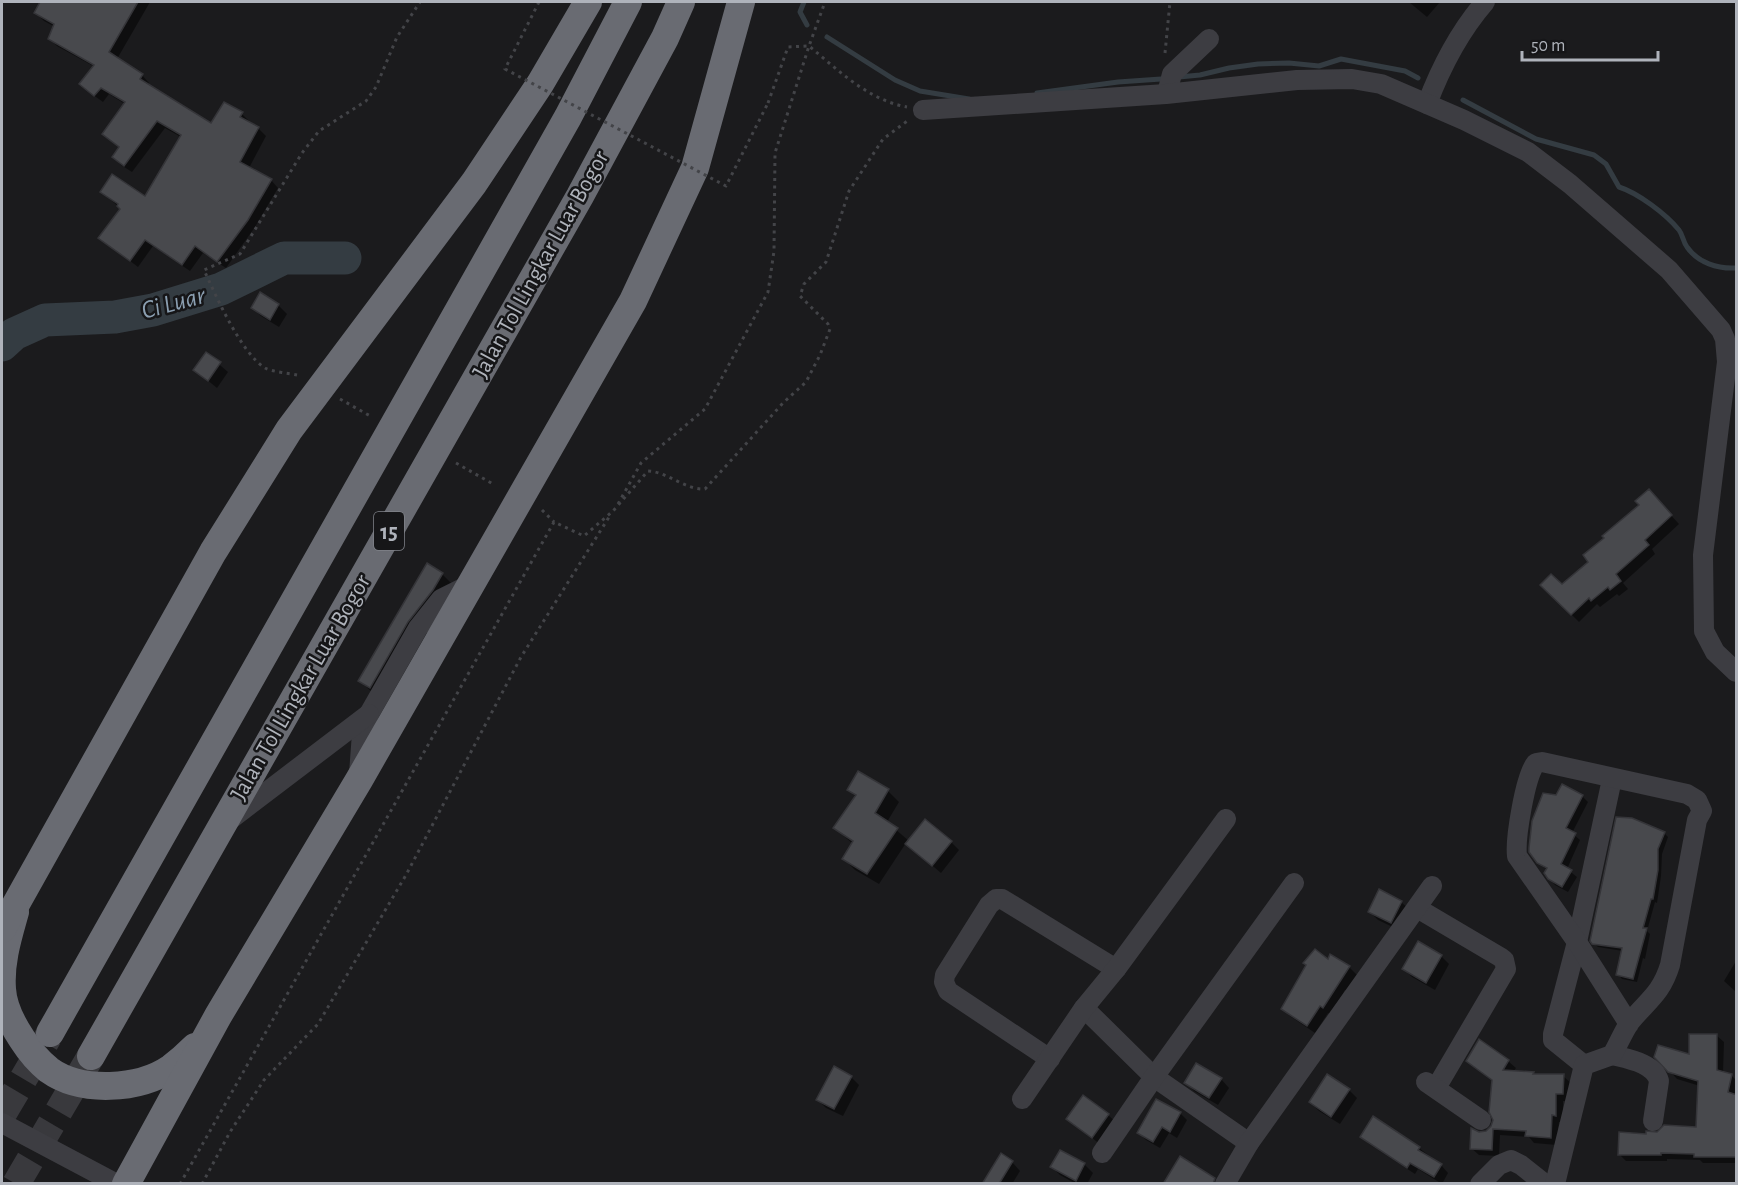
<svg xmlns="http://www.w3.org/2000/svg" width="1738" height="1185" font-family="'Alegreya Sans',sans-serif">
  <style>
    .shadow { fill: #0007 }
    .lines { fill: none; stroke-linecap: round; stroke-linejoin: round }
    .stream { stroke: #343c42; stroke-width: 5 }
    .river { stroke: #343c42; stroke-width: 33 }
    .building { fill: #48494d; stroke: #353539; stroke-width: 1.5 }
    .highway-tunnel { stroke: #39393d; stroke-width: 28; stroke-dasharray: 28 14; stroke-linecap: butt }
    .path { stroke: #434448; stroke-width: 3; stroke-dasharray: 3 4.5; stroke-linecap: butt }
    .minor { stroke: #3d3d42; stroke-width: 20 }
    .highway { stroke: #696b72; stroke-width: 28 }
    .path-bridge { stroke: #434448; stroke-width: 3; stroke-dasharray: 3 4.5; stroke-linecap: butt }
    .labels { text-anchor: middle; stroke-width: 5; stroke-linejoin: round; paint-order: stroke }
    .shield { fill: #161618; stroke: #81848a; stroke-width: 1.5 }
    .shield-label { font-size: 22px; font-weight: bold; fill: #afb3bb }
    .street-label { font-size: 24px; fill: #afb3bb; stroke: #161618 }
    .water-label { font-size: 26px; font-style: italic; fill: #8b9fb1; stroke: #161618 }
  </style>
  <rect width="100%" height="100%" fill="#1b1b1d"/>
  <!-- shadow -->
  <g class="shadow">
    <path d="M42,2h108l-33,57 25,16 7,8 -1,2 64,40 30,-11 7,7 -1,2 11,6 7,7 -17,32 22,12 7,8 -23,39 -29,41 -23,-15 -13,18 -37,-25 -15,21 -38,-29 21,-29 -19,-17 44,6 35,-61 -16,-9 -33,44 -11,-7 -7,-8 6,-9 -16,-14 21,-30 -16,-10 -6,8 -14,-10 6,-25 -38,-21 -8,-8 6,-11 -11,-6 -8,-8z"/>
    <path d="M1409,2h31l-13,15z"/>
    <path d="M260,295l18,10 9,9 -8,13 -18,-11 -8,-8z"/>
    <path d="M207,354l21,18 -11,16 -22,-18z"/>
    <path d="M1656,499l23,25 -27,25 3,5 -32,29 5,6 -9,7 -2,-2 -17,13 -3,-3 -18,18 -37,-37 20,1 28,-24 51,-57z"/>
    <path d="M442,574l13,13 -82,106 -13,-12z"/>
    <path d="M1563,786l20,11 5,5 -16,31 8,7 -13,29 10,8 -9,15 -13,-7 -6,-7 -2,-8 -9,-8 19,-65z"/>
    <path d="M849,790l39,1 11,11 -12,20 22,19 42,1 8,8 -18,23 -35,-30 -27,41 -24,-14 -11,-11 9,-15 -18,-16 21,-31z"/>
    <path d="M1664,833l4,4 -6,17 -1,22 -4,27 -2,-1 -8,29 3,3 -5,25 -2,-1 -6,24 -15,-3 -4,-5 5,-23 -25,-4 -5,-4z"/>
    <path d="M1401,902l9,8 -11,20 -21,-10 -9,-9z"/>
    <path d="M1441,956l8,8 -14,26 -23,-13 -8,-8z"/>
    <path d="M1328,961l21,6 8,8 -10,17 -2,-2 -14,24 -3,-1 -13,20 -25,-17 -8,-7z"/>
    <path d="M1736,961v31l-12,-11z"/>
    <path d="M1717,1036l7,6 -1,31 8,2 5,5 -1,16 1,1v66h-33l-3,-3 -33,-1v2h-41l-7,-7 28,-19 51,-7 2,-42 -23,-7 -21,-23h35z"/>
    <path d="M1479,1041l29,20 8,7 -3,4 20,1 2,2 28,1 8,7 -1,18h-7v21h-4l-2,23 -23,-2 -5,-6 -29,-2 -1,21 -20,-1 -8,-7 8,-15 7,-1 6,-5 3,-7 -1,-39 -26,-20z"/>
    <path d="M851,1077l8,8 -16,31 -17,-8 -8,-8z"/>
    <path d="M1221,1079l8,9 -11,17 -24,-14 -8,-9z"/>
    <path d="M1349,1090l8,8 -17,26 -21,-13 -9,-9z"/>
    <path d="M1180,1113l7,7 -10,18 -8,-5 -9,15 -14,-8 -7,-7z"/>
    <path d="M1108,1115l9,8 -16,22 -33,-26z"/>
    <path d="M1374,1118l45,30 22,17 7,8 -6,11 -24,-15 -3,5 -46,-30 -7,-7z"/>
    <path d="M1060,1152l25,13 8,8 -6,11h-11l-16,-9 -8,-8z"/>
    <path d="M1012,1162l8,9 -8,13h-29z"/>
  </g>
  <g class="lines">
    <!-- stream -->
    <g class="stream">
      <path d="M804,2l-4,10 7,13"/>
      <path d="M827,37l68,43 25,11 49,8"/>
      <path d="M1179,77l21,-2 29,-7 29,-4 31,-1 30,3 22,-7 64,12 13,7"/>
      <path d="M1037,93l81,-11 43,-3"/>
      <path d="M1463,100l73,39 58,16 12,9 13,23c19,6 47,27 60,43 4,5 4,12 8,17 11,16 31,22 49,21"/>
    </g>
    <!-- river -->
    <path class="river" d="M2,345l12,-11 31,-14 70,-3 38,-7 68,-21 63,-31h61"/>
  </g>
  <!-- building -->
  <g class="building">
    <path d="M40,2h98l-29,50 34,22 -3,5 71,44 13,-21 19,10 -3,5 19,10 -19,35 32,17 -24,41 -31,42 -22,-16 -13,19 -37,-25 -15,21 -32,-23 22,-29 -3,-3 1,-2 -18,-12 12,-18 33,22 36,-61 -24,-14 -33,45 -12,-9 7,-10 -17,-13 23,-32 -24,-14 -7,8 -15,-12 15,-19 -46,-26 6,-15 -20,-11z"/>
    <path d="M260,292l19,12 -9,16 -19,-12z"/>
    <path d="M206,352l15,10 -13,19 -15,-11z"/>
    <path d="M1649,489l23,26 -27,25 4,5 -33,29 5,7 -11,9 -2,-3 -17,14 -2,-3 -18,17 -31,-30 11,-11 11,10 26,-22 -5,-7 21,-17 -2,-2 37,-31 -4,-4z"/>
    <path d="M427,563l16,10 -10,17 -25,32 -38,66 -12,-7z"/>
    <path d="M858,771l31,18 -14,24 23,15 -31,46 -25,-15 11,-18 -20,-13 23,-33 -9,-5z"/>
    <path d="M1562,784l21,11 -17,33 10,5 -15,31 11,6 -10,17 -14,-8 -4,-6 3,-5 -10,-5 -8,-11v-4l3,-27 11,-28 13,2z"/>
    <path d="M1616,817l16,1 33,14 -7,17v21l-5,29h-2l-8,29h4l-14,51 -17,-4 6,-27 -30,-4 -2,-3z"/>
    <path d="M925,819l27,22 -20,25 -27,-22z"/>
    <path d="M1379,889l23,12 -11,22 -23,-11z"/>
    <path d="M1418,941l24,14 -16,28 -24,-14z"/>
    <path d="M1315,949l13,10 2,-5 20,12 -27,42 -3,-2 -13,20 -26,-17 25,-44 -3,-2z"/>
    <path d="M1689,1034h28v36l15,4 -4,18 9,3v62h-43v-3l-33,-1v2h-43l1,-23 27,2v-3l11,1 7,-7 32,2 2,-46 -30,-9 -14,-15 4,-12 31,9z"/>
    <path d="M1479,1039l30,21 -6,10 31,2 -1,2h31l-1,20h-7v22l-4,-1 -1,23 -26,-2 1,-5 -33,-2 -1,21 -22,-1 1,-21 8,4 7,-1 5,-5 2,-6 -4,-8 3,-32 -26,-19z"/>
    <path d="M1196,1063l26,15 -13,20 -25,-15z"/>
    <path d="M834,1066l18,10 -18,33 -18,-9z"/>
    <path d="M1327,1074l23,15 -19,28 -22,-15z"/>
    <path d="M1083,1095l26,19 -17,24 -26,-19z"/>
    <path d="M1156,1099l25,13 -11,20 -8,-5 -9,15 -16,-9z"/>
    <path d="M1373,1116l47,31 -2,3 24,14 -8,13 -24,-14 -3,5 -47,-31z"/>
    <path d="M1060,1150l25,13 -9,18 -26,-14z"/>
    <path d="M1001,1153l12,8 -14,23h-17z"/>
    <path d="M1180,1156l35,22 -2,6h-50z"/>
  </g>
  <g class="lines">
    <!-- highway-tunnel -->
    <g class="highway-tunnel">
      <path d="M2,1115l46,-78"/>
      <path d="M16,1184l75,-128"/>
    </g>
    <!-- path -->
    <g class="path">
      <path d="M1165,53l5,-51"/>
      <path d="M768,103l20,-56 21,-1c29,24 59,54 98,61"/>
      <path d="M297,375c-9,-2 -24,-3 -32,-7 -24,-15 -49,-72 -61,-98l36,-16 62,-101 17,-22 47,-30 10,-14 21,-50 23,-35"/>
      <path d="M340,399l32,18"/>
      <path d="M456,463l37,21"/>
      <path d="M618,504l23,-41 64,-54 63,-117 6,-41 1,-98 34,-107 16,-44"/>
      <path d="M542,510l12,12"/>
      <path d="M180,1184l374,-662 30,14 29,-25 35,-40c20,1 37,19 57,18l78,-86 23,-21 14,-27 10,-26 -2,-5 -28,-28 4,-12 22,-22 23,-71 34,-52 27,-20"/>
      <path d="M202,1184l28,-52 34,-52 54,-56 88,-149 115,-218 90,-143"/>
    </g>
    <!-- minor -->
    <g class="minor">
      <path d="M1167,93l5,-19 37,-35"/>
      <path d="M1427,104c14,-37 32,-72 58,-102"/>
      <path d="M923,110l243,-16 131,-14 55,-1 29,5 83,36 64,32 42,32 99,86 52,60 4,9 2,23 -24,193 1,76 11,21 21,20"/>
      <path d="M359,774l3,-41 7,-19 49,-86 23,-29 30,-15"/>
      <path d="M231,819l138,-105"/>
      <path d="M1417,908l83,49 4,3 2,9 -70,119"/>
      <path d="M1084,1008l70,69 95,66"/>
      <path d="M1612,1055c16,4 42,8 47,26l-6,40"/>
      <path d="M1050,1059l-102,-68 -4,-9 1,-7 44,-70 7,-6h6l114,70"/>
      <path d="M1584,1065l-31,-25v-6l24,-92 35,-163"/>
      <path d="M1426,1082l55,38"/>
      <path d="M1022,1099l62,-91 32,-39 110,-150"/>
      <path d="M2,1123l115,61"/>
      <path d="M1102,1153l52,-76 140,-194"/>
      <path d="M1225,1184l24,-41 183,-257"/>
      <path d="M1480,1184l19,-19 12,-5 10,5 24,19"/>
      <path d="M1555,1184l29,-119 28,-10c6,-10 11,-23 18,-33 18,-22 31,-28 40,-57l27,-145 5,-9 -5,-11 -10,-6 -145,-32 -6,1c-11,13 -21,76 -19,93l60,86 52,82"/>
    </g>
    <!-- highway -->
    <g class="highway">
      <path d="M15,912c-7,25 -15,50 -13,77 1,18 10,35 20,50 7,11 17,23 27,31 32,23 90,20 122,-2 8,-6 17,-14 24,-21"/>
      <path d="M2,929l211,-377 76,-122 185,-247 66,-99 48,-82"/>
      <path d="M50,1033l518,-916 60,-115"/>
      <path d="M91,1056l489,-860 85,-158 16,-36"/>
      <path d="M126,1184l92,-168 141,-236 274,-479 62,-133 46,-166"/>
    </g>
    <!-- path-bridge -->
    <path class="path-bridge" d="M539,2l-34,67 221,117 42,-83"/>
  </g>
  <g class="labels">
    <!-- shield labels -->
    <rect class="shield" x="374" y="512" width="30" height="38" rx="4.5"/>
    <g class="shield-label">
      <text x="389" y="539">15</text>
    </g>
    <!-- street labels -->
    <g class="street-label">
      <text transform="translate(540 264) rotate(-61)" y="8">Jalan Tol Lingkar Luar Bogor</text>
      <text transform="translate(300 687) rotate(-60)" y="8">Jalan Tol Lingkar Luar Bogor</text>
    </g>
    <!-- water labels -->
    <g class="water-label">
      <text transform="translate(173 302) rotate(-15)" y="9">Ci Luar</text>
    </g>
  </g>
  <!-- border -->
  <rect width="1738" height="1185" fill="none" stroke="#afb3bb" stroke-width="6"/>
  <!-- scale -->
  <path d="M1522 51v9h136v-9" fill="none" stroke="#afb3bb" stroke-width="3"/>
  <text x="1531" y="51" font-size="18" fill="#afb3bb" stroke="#161618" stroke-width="4.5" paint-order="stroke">50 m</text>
</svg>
